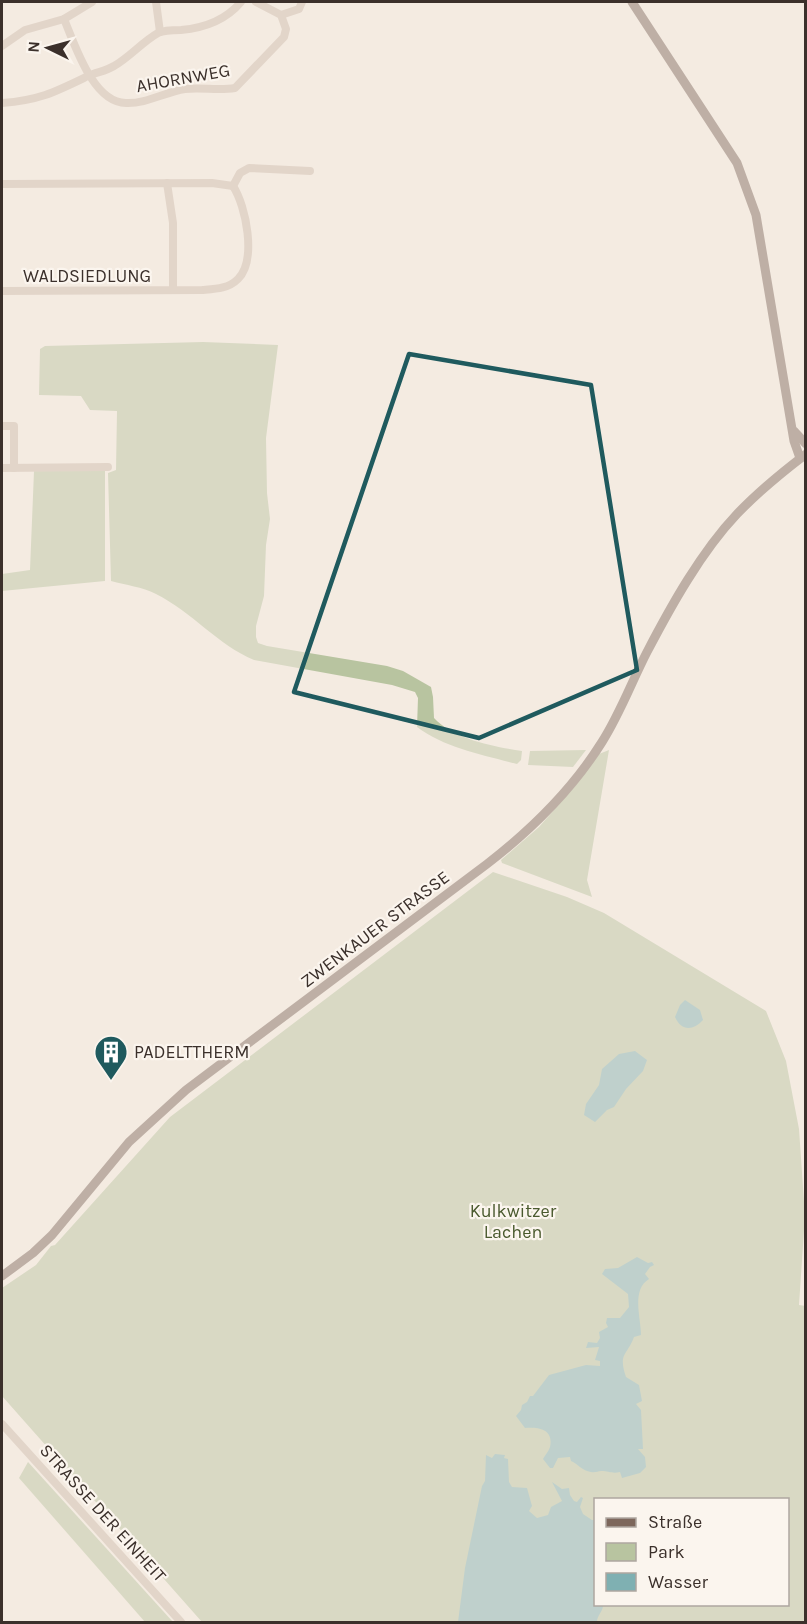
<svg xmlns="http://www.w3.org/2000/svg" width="807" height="1624" font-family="Karla,sans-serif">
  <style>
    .green { fill: #b8c4a0; fill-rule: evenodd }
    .water { fill: #7fb0b2 }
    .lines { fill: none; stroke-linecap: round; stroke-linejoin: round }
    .minor { stroke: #cdbbac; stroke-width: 8 }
    .major { stroke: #7d675c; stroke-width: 9 }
    .marked { fill: none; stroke: #1f5a5e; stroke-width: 4.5; stroke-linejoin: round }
    .labels { text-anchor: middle; stroke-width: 4.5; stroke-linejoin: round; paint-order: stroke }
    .street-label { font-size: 18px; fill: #3b302b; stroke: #fbf5ee }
    .poi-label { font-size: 18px; fill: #3b302b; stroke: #fbf5ee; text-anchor: start }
    .park-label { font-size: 18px; fill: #4a5a2e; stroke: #fbf5ee }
  </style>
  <rect width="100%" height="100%" fill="#f4ebe1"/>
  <!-- green -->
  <g class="green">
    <path d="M203,342l75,3 -12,93 1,55 3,26 -4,26 -2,51 -8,30v11l2,6 9,3 120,20 16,5 28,16 2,10 1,21c19,21 61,29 88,33l-1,9 -4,4c-34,-9 -72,-16 -100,-37l1,-29 -3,-6 -23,-7 -138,-25c-36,-15 -62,-48 -98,-66 -14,-7 -30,-9 -45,-13l-3,-108 8,-3 1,-59 -27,-1 -9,-14 -42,-1 1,-46 5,-3z"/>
    <path d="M105,470v111l-103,10v-17l28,-4 4,-99z"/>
    <path d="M586,750l-13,17 -45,-2 2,-14z"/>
    <path d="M609,750l-22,130 5,17 -90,-34 -1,-3 38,-33 37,-42 23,-31z"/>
    <path d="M493,872l74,25 37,16 162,98 20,50 13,68 6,87 -6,89 7,1 -1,316h-603l-200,-226v-108l34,-23 15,-19 4,-1 115,-128zM596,1500h192v104h-192z"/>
    <path d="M28,1462l10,11 135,149h-28l-126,-144z"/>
  </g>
  <!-- water -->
  <g class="water">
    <path d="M685,1000l15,10 3,10c-10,11 -22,11 -28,-3l5,-12z"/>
    <path d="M635,1051l12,9 -4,11 -17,18 -12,18 -7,3 -12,12 -11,-7 2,-11 13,-19 3,-16 17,-15z"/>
    <path d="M637,1257l11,6 4,-1 2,3 -4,2 -5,7 4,5c-18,11 -8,39 -8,56l-7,2c-7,19 -16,16 -8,40l13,8 3,16 -6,3 5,6 2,39h-5l7,8 1,10 -6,6 -18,5 -2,-6c-8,2 -11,-1 -19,-1 -3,0 -6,2 -10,1 -9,-1 -13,-8 -20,-11l-1,-4 -12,1 -5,10h-3l-7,-9c2,-4 6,-8 7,-12 4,-18 -12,-20 -25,-19l-9,-12 5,-6 1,-5 5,-3 3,-6h3l16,-21 37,-10 14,1v-5l-5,-1 4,-13 -13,1 2,-6 9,1 3,-5 -1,-6 9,-5 -2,-4 1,-5h13l9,-11 -1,-13 -26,-20 3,-5 13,-1z"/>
    <path d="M495,1454l10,1 -1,3 4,1 1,23 3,5 15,1 5,18 -3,5 8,7 11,-3 3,-8 11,-6 -10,-19 10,7 7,-1 1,7 4,6 3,1 4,-5 2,1 -3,9 3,7 9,6h3l1,84 7,1c0,7 -6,10 -6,17h-139l7,-54 17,-82 3,-5 1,-26 6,3z"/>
  </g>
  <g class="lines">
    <!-- minor -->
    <g class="minor">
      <path d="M156,2l4,30"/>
      <path d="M281,15l18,-6 3,-7"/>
      <path d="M64,19c11,26 29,84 62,84 20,1 39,-11 59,-14 17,-2 33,2 50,-1l49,-51 2,-8 -5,-14 -25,-13"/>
      <path d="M2,46l23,-16 39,-11 28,-17"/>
      <path d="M2,103c38,-3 53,-11 86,-27 9,-4 18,-5 26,-10 16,-9 28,-24 44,-33 6,-3 16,-3 23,-3 23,-2 45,-10 60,-28"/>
      <path d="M167,183l6,40v67"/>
      <path d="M2,184l210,-1 21,3"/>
      <path d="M233,186l7,-13 9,-5 61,3"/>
      <path d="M2,291l200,-1c13,-1 26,-1 36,-11 19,-19 8,-73 -5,-93"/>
      <path d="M2,426h12v42"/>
      <path d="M2,468l106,-1"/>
      <path d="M2,1424l179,198"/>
    </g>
    <!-- major -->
    <g class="major">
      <path d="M632,2l105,161 19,52 38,226 6,17"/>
      <path d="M794,431l12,13"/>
      <path d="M2,1276l31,-23 19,-18 77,-93 57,-52 301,-226c44,-34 85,-74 115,-122 18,-28 30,-61 45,-90 24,-46 54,-100 90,-138 21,-22 44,-41 69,-60"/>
    </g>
  </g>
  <!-- marked area -->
  <path d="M0 0H807V1624H0ZM409,354l182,31 46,285 -158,68 -185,-46z" fill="#f4ebe1" fill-opacity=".55" fill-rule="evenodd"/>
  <path class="marked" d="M409,354l182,31 46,285 -158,68 -185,-46z"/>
  <!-- icons -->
  <defs>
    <symbol id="building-pin" viewBox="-11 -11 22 30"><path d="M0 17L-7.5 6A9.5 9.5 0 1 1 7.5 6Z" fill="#1f5a5e" stroke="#fbf5ee"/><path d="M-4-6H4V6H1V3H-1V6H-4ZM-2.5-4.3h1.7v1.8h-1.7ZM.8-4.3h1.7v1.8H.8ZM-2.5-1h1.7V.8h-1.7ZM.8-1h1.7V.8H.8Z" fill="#fff"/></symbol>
  </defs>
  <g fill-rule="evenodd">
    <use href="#building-pin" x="92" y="1033" width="38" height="52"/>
  </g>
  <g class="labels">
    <!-- street labels -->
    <g class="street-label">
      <text transform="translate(183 78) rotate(-10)" y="6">AHORNWEG</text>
      <text x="87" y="282">WALDSIEDLUNG</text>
      <text transform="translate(375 929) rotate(-37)" y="6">ZWENKAUER STRASSE</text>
      <text transform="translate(103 1513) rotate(48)" y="6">STRASSE DER EINHEIT</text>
    </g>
    <!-- poi labels -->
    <g class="poi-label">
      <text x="134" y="1058">PADELTTHERM</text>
    </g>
    <!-- park labels -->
    <g class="park-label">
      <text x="513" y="1217">Kulkwitzer<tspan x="513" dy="21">Lachen</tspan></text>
    </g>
  </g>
  <!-- border -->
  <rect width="807" height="1624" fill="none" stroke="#3b302b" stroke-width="6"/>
  <!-- legend -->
  <rect x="594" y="1498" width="195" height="108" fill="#fbf5ee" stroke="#aea6a0" stroke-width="1.5"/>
  <rect x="606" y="1518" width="30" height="9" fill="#7d675c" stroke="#aea6a0" stroke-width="1.5"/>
  <text x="648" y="1528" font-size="18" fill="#3b302b">Straße</text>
  <rect x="606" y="1543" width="30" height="18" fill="#b8c4a0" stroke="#aea6a0" stroke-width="1.5"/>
  <text x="648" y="1558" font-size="18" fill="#3b302b">Park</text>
  <rect x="606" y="1573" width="30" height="18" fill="#7fb0b2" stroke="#aea6a0" stroke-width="1.5"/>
  <text x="648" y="1588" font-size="18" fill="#3b302b">Wasser</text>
  <!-- north arrow -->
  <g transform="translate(48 48) rotate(275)" stroke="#fbf5ee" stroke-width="4.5" paint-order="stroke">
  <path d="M0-4.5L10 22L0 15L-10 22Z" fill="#3b302b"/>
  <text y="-9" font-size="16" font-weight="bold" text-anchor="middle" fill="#3b302b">N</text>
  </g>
</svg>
